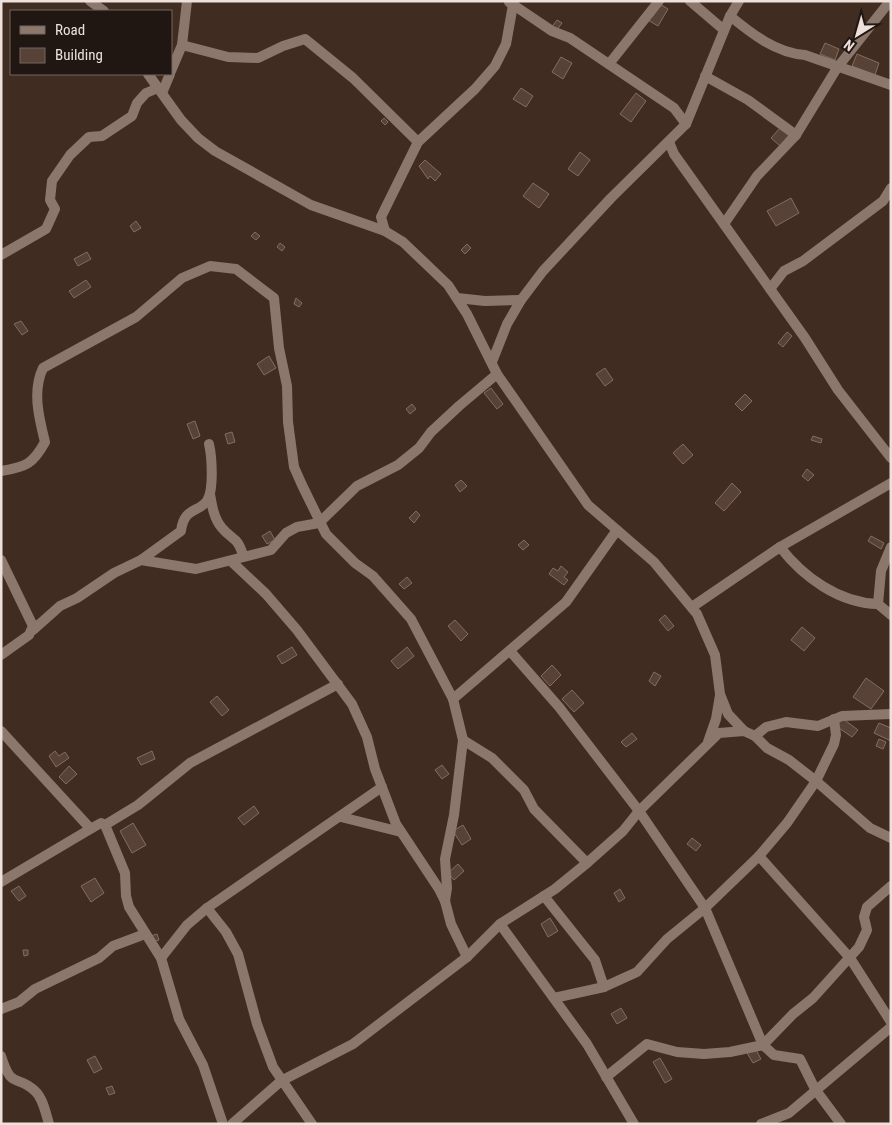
<svg xmlns="http://www.w3.org/2000/svg" width="892" height="1125" font-family="'Roboto Condensed',sans-serif">
  <style>
    .building { fill: #584237; stroke: #846c60 }
    .lines { fill: none; stroke-linecap: round; stroke-linejoin: round }
    .street { stroke: #8c776d; stroke-width: 10 }
  </style>
  <rect width="100%" height="100%" fill="#412c21"/>
  <!-- building -->
  <g class="building">
    <path d="M658,3l10,6 -10,17 -10,-6z"/>
    <path d="M557,20l5,3 -6,8 -5,-3z"/>
    <path d="M825,43l14,6 -4,11 -15,-6z"/>
    <path d="M857,54l22,9 -4,12 -23,-9z"/>
    <path d="M561,57l11,6 -9,16 -11,-7z"/>
    <path d="M521,88l12,8 -7,11 -13,-8z"/>
    <path d="M636,93l10,8 -15,21 -11,-8z"/>
    <path d="M384,118l4,4 -3,3 -4,-4z"/>
    <path d="M780,128l9,7 -9,11 -9,-8z"/>
    <path d="M580,152l10,8 -12,16 -10,-7z"/>
    <path d="M425,160l16,14 -6,7 -5,-5 -2,3 -9,-13z"/>
    <path d="M533,183l16,11 -10,14 -16,-12z"/>
    <path d="M791,198l8,15 -23,13 -9,-15z"/>
    <path d="M136,221l5,7 -7,4 -4,-6z"/>
    <path d="M255,232l5,4 -4,4 -5,-4z"/>
    <path d="M280,243l5,4 -3,4 -5,-4z"/>
    <path d="M467,244l4,4 -6,6 -4,-4z"/>
    <path d="M87,252l4,7 -13,7 -4,-7z"/>
    <path d="M86,280l5,7 -17,11 -5,-7z"/>
    <path d="M296,298l6,5 -3,4 -5,-3z"/>
    <path d="M21,321l7,10 -6,4 -8,-11z"/>
    <path d="M787,332l5,4 -9,11 -5,-4z"/>
    <path d="M269,356l7,12 -12,7 -7,-11z"/>
    <path d="M605,368l8,12 -8,6 -9,-12z"/>
    <path d="M491,388l12,16 -6,5 -13,-16z"/>
    <path d="M745,394l7,7 -10,10 -7,-7z"/>
    <path d="M412,404l4,5 -6,5 -4,-5z"/>
    <path d="M195,421l5,15 -7,3 -6,-15z"/>
    <path d="M232,432l3,10 -7,2 -3,-10z"/>
    <path d="M813,436l9,3 -1,4 -10,-3z"/>
    <path d="M683,444l10,11 -10,9 -10,-11z"/>
    <path d="M807,469l7,6 -6,6 -6,-5z"/>
    <path d="M461,480l6,6 -7,6 -5,-7z"/>
    <path d="M732,483l9,9 -17,19 -9,-8z"/>
    <path d="M416,511l4,4 -6,8 -5,-5z"/>
    <path d="M270,531l5,9 -8,4 -5,-8z"/>
    <path d="M871,536l13,7 -3,6 -13,-8z"/>
    <path d="M524,540l5,5 -6,5 -5,-5z"/>
    <path d="M561,566l7,6 -4,5 4,3 -4,5 -15,-11 4,-6 5,3z"/>
    <path d="M407,577l5,6 -8,6 -5,-5z"/>
    <path d="M665,615l9,11 -6,5 -9,-11z"/>
    <path d="M455,620l13,14 -7,7 -13,-15z"/>
    <path d="M802,627l13,11 -11,13 -13,-11z"/>
    <path d="M292,647l5,8 -15,9 -5,-8z"/>
    <path d="M407,647l7,9 -16,13 -7,-8z"/>
    <path d="M552,665l9,10 -11,11 -9,-10z"/>
    <path d="M654,672l7,4 -6,10 -6,-5z"/>
    <path d="M866,678l18,13 -13,18 -18,-12z"/>
    <path d="M572,690l12,13 -10,9 -12,-13z"/>
    <path d="M217,696l12,14 -7,6 -12,-14z"/>
    <path d="M842,718l16,12 -6,7 -16,-11z"/>
    <path d="M879,723l12,5v13l-17,-8z"/>
    <path d="M632,733l5,6 -11,8 -5,-5z"/>
    <path d="M879,739l7,3 -3,7 -7,-3z"/>
    <path d="M55,751l4,5 6,-4 4,6 -13,9 -7,-11z"/>
    <path d="M152,751l3,8 -14,6 -4,-7z"/>
    <path d="M442,765l7,9 -7,5 -7,-9z"/>
    <path d="M69,766l8,8 -11,10 -7,-7z"/>
    <path d="M254,806l5,7 -15,12 -6,-7z"/>
    <path d="M133,823l13,22 -14,8 -12,-22z"/>
    <path d="M463,825l8,14 -9,6 -9,-14z"/>
    <path d="M692,838l9,7 -5,6 -9,-7z"/>
    <path d="M458,864l6,7 -10,9 -6,-7z"/>
    <path d="M95,878l9,15 -13,9 -10,-16z"/>
    <path d="M19,886l7,10 -7,5 -8,-10z"/>
    <path d="M620,889l5,9 -6,4 -5,-9z"/>
    <path d="M550,918l8,13 -10,6 -7,-13z"/>
    <path d="M157,934l2,6 -6,2 -2,-6z"/>
    <path d="M23,950h5v5l-4,1z"/>
    <path d="M621,1008l6,10 -10,6 -6,-10z"/>
    <path d="M755,1048l6,11 -8,4 -6,-10z"/>
    <path d="M95,1056l7,13 -8,4 -7,-13z"/>
    <path d="M660,1058l12,21 -7,4 -12,-21z"/>
    <path d="M112,1086l3,7 -6,2 -3,-7z"/>
  </g>
  <g class="lines">
    <!-- street -->
    <g class="street">
      <path d="M90,1l14,10"/>
      <path d="M690,1l34,29"/>
      <path d="M509,2l43,29 18,7 104,70 12,16"/>
      <path d="M730,16c22,18 46,37 75,39l86,30"/>
      <path d="M182,45l46,12 30,1 25,-12 22,-7 48,39 65,64"/>
      <path d="M609,64l50,-63"/>
      <path d="M171,71l11,-26 5,-44"/>
      <path d="M148,74l33,46 17,18 17,13 96,54 74,26 18,11 45,43 19,29 30,60 91,131 66,57 43,52 18,41 5,39 8,20 16,17"/>
      <path d="M705,76l43,24 48,35"/>
      <path d="M162,93l8,-19"/>
      <path d="M669,142l5,12 131,184 33,52 53,68"/>
      <path d="M724,224l33,-48 39,-41 41,-67 53,-67"/>
      <path d="M385,231l-4,-14 37,-75 57,-53 20,-23 11,-22 7,-39"/>
      <path d="M1,255l45,-26 9,-20 -5,-9 2,-19 18,-26 19,-18 13,-1 30,-20 5,-13 9,-10 12,-5"/>
      <path d="M770,289l14,-18 19,-10 80,-60 8,-13"/>
      <path d="M457,298l28,3 36,-1"/>
      <path d="M492,362l15,-38 14,-24 22,-29 68,-73 75,-74 44,-108 9,-15"/>
      <path d="M1,471c25,-4 32,-7 44,-29 -6,-24 -13,-51 -2,-74l93,-51 46,-39 28,-12 26,3 38,29 5,50 8,38 1,36 6,45 8,18 24,49 29,29 18,13 38,43 42,80 10,41 -9,75 -9,44 2,29 -2,13"/>
      <path d="M210,494c2,12 4,25 12,34 11,13 15,8 21,27"/>
      <path d="M780,547c23,30 59,56 98,57"/>
      <path d="M891,547l-10,24 -3,33 13,11"/>
      <path d="M1,560l32,66 -4,9 -28,20"/>
      <path d="M141,560l40,-29c3,-24 17,-18 26,-30 7,-11 5,-44 2,-57"/>
      <path d="M231,561l35,33 31,36 55,74 15,33 8,32 21,55 43,65 6,12 6,23 16,33"/>
      <path d="M692,607l88,-60 111,-64"/>
      <path d="M33,630l27,-24 17,-8 37,-25 27,-13 55,9 75,-19 15,-17 11,-6 22,-4 38,-37 41,-21 21,-17 12,-16 28,-26 38,-32"/>
      <path d="M510,651l49,56 80,104 66,97 58,137 11,10 26,4 15,30 26,35"/>
      <path d="M453,699l113,-97 51,-72"/>
      <path d="M1,731l87,95 4,2 9,-5 4,2 20,48 1,23 3,11 32,51 18,61 24,46 20,59"/>
      <path d="M755,736l11,-9 20,-5 32,4 24,-10 49,-2"/>
      <path d="M463,740l29,18 32,32 10,19 53,54"/>
      <path d="M708,742l8,-23 4,-24"/>
      <path d="M341,817l60,15"/>
      <path d="M105,825l33,-20 52,-42 148,-79"/>
      <path d="M759,856l91,102 41,64"/>
      <path d="M1,882l91,-54"/>
      <path d="M544,896l51,64 9,27"/>
      <path d="M207,908l19,24 12,22 19,70 16,43 39,57"/>
      <path d="M500,924l87,120 47,80"/>
      <path d="M161,958l26,-33 20,-17 175,-121"/>
      <path d="M554,998l50,-11 33,-15 30,-33 38,-31 54,-52 28,-33 29,-42 18,-37 2,-9 -2,-16"/>
      <path d="M1,1009l18,-7 16,-13 64,-31 14,-12 32,-12"/>
      <path d="M1,1056c11,35 15,17 34,35 8,7 11,23 14,33"/>
      <path d="M606,1077l41,-33 30,8 27,2 26,-2 33,-7 30,-31 20,-16 46,-51 8,-17 -3,-13 3,-10 24,-21"/>
      <path d="M232,1124l49,-43 72,-37 114,-87 33,-33 55,-35 32,-26 36,-32 16,-20 80,-78 25,-2 11,5 12,12 22,12 27,21 54,47 21,10"/>
      <path d="M761,1124l28,-11 102,-86"/>
    </g>
  </g>
  <!-- border -->
  <rect width="892" height="1125" fill="none" stroke="#eee0da" stroke-width="5"/>
  <!-- legend -->
  <rect x="10" y="10" width="162" height="65" fill="#201712" stroke="#726762"/>
  <rect x="20" y="26" width="25" height="8" fill="#8c776d" stroke="#726762"/>
  <text x="55" y="35" font-size="15" fill="#eee0da">Road</text>
  <rect x="20" y="48" width="25" height="15" fill="#584237" stroke="#726762"/>
  <text x="55" y="60" font-size="15" fill="#eee0da">Building</text>
  <!-- north arrow -->
  <g transform="translate(857 35) rotate(217)" stroke="#201712" stroke-width="4" paint-order="stroke">
  <path d="M0-4L9 19L0 12L-9 19Z" fill="#eee0da"/>
  <text y="-8" font-size="14" font-weight="bold" text-anchor="middle" fill="#eee0da">N</text>
  </g>
</svg>
